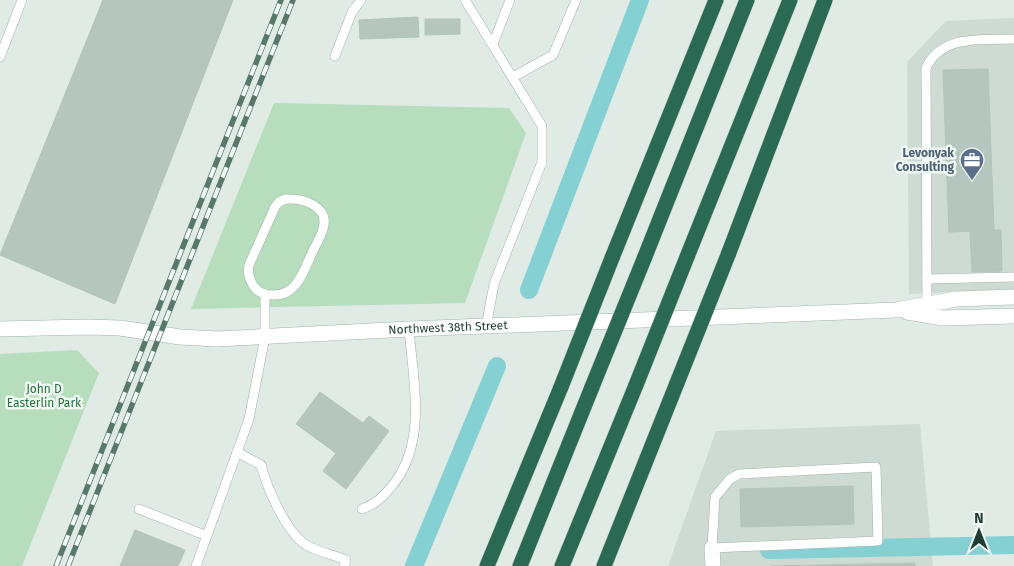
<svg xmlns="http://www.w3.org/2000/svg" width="1014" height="566" font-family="'Fira Sans',sans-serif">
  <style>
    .built { fill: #cddbd3 }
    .green { fill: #b6ddbc }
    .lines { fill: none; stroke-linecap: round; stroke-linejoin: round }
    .canal { stroke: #84d0d3; stroke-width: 18 }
    .building { fill: #b4c6bd; stroke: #b1c5ba }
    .lane-casing { stroke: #a2b3ab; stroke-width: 10 }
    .street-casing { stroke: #a2b3ab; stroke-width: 16 }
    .secondary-casing { stroke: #9db7ab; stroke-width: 16 }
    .highway-casing { stroke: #c0c8c5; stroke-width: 16 }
    .lane { stroke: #fff; stroke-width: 9 }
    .street { stroke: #fff; stroke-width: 15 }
    .secondary { stroke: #fff; stroke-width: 15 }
    .highway { stroke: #2a6954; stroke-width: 15 }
    .rail-casing { stroke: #59786c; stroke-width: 5.5 }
    .rail { stroke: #eff8f2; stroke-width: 4; stroke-dasharray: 11; stroke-linecap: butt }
    .highway-bridge-casing { stroke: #c0c8c5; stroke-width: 16; stroke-linecap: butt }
    .highway-bridge { stroke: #2a6954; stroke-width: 15 }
    .labels { text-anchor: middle; stroke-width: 5; stroke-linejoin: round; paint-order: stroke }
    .service-label { font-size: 12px; font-weight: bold; fill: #4e5e75; stroke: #eff8f2; text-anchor: end }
    .street-label { font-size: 12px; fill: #1f3c31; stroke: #eff8f2 }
    .park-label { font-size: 12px; fill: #28743c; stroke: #eff8f2 }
  </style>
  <rect width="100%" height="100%" fill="#dfebe4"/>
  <!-- built -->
  <g class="built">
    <path d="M1014,18v271l-105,5 -2,-232 39,-41z"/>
    <path d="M920,424l13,142h-265l48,-135z"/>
  </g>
  <!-- green -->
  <g class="green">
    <path d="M274,103l235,5 17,25 -61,170 -274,6z"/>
    <path d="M77,350l22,23 -77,193h-22v-212z"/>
  </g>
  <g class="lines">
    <!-- canal -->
    <g class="canal">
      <path d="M529,290l111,-290"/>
      <path d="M769,550l245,-5"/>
      <path d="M414,566l83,-200"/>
    </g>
  </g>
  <!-- building -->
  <g class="building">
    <path d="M103,0h130l-118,304 -115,-49z"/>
    <path d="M418,17l1,20 -59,2 -1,-19z"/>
    <path d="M425,19h35v15l-35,1z"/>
    <path d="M988,69l6,161h7l1,41 -30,1 -2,-41 -21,1 -6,-162z"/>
    <path d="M320,392l43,31 6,-7 20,15 -43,58 -23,-18 13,-18 -40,-29z"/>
    <path d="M853,486l1,38 -113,3 -1,-38z"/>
    <path d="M135,530l50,20 -7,16h-58z"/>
    <path d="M915,563v3h-144z"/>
  </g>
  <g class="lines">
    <defs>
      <g id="lane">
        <path d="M465,0l77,126v36l-48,122 -8,43"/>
        <path d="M493,44l17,-44"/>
        <path d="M335,56l17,-44 9,-12"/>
        <path d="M0,57l22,-57"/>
        <path d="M513,77l40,-22 23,-55"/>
        <path d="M286,199c17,-1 44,7 37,30 -2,8 -8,17 -11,24 -8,17 -15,43 -39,42 -6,0 -12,-1 -17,-6 -6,-7 -9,-15 -7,-24l26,-58 4,-5z"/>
        <path d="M927,279l87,-2"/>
        <path d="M927,304l-1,-236c16,-34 57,-28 88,-29"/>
        <path d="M237,452l24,13c6,23 25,67 45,80 12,7 28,10 40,15l-2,6"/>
        <path d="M876,467l2,74 -166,7 3,-51 15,-18 9,-5z"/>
        <path d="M139,509l68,27"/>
        <path d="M362,509c14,-5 21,-12 30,-23 36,-44 21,-105 17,-157"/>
        <path d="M196,566l53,-147 16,-82v-42"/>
      </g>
      <path id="street" d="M712,548l1,18"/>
      <g id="secondary">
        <path d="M907,312l36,6 71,-2"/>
        <path id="s1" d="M0,329l87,-2 33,1 60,9 37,2 192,-10 487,-19 60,-11 58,-2"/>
      </g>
      <g id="highway">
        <path d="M728,255l97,-255"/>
        <path d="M687,257l103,-257"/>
        <path d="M612,258l104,-258"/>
        <path d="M644,259l103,-259"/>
        <path d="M487,566l74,-179"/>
        <path d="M520,566l72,-179"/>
        <path d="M562,566l74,-181"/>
        <path d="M604,566l73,-183"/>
      </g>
    </defs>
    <!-- lane casing -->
    <use href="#lane" class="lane-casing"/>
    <!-- street casing -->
    <use href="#street" class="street-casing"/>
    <!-- secondary casing -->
    <use href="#secondary" class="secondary-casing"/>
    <!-- highway casing -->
    <use href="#highway" class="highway-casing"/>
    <!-- lane -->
    <use href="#lane" class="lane"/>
    <!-- street -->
    <use href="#street" class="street"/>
    <!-- secondary -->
    <use href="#secondary" class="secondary"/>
    <!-- highway -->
    <use href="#highway" class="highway"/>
    <defs>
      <g id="rail">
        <path d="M56,566l225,-566"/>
        <path d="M68,566l225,-566"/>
      </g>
    </defs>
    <!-- rail casing -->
    <use href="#rail" class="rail-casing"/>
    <!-- rail -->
    <use href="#rail" class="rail"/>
    <defs>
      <g id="highway-bridge">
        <path d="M677,383l51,-128"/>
        <path d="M636,385l51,-128"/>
        <path d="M561,387l51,-129"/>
        <path d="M592,387l52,-128"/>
      </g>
    </defs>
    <!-- highway-bridge casing -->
    <use href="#highway-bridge" class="highway-bridge-casing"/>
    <!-- highway-bridge -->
    <use href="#highway-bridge" class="highway-bridge"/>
  </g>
  <!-- icons -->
  <defs>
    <symbol id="office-pin" viewBox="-11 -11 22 30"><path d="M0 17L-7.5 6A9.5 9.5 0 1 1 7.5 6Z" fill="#5c6f8a" stroke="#eff8f2"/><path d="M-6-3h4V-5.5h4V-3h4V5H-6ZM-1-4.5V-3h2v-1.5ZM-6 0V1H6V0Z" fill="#fff"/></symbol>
  </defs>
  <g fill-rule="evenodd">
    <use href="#office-pin" x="958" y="146" width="28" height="38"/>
  </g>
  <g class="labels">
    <!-- service labels -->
    <g class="service-label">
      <text x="954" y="157">Levonyak<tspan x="954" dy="14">Consulting</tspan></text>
    </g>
    <!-- street labels -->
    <g class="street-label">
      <text dy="4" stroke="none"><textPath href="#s1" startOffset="449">Northwest 38th Street</textPath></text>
    </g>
    <!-- park labels -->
    <g class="park-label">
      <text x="44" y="393">John D<tspan x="44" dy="14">Easterlin Park</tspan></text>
    </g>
  </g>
  <!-- north arrow -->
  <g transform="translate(979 531)" stroke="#eff8f2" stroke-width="4" paint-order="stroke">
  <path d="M0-4L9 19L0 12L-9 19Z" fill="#1f3c31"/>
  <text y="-8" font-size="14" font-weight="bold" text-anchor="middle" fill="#1f3c31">N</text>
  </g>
</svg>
